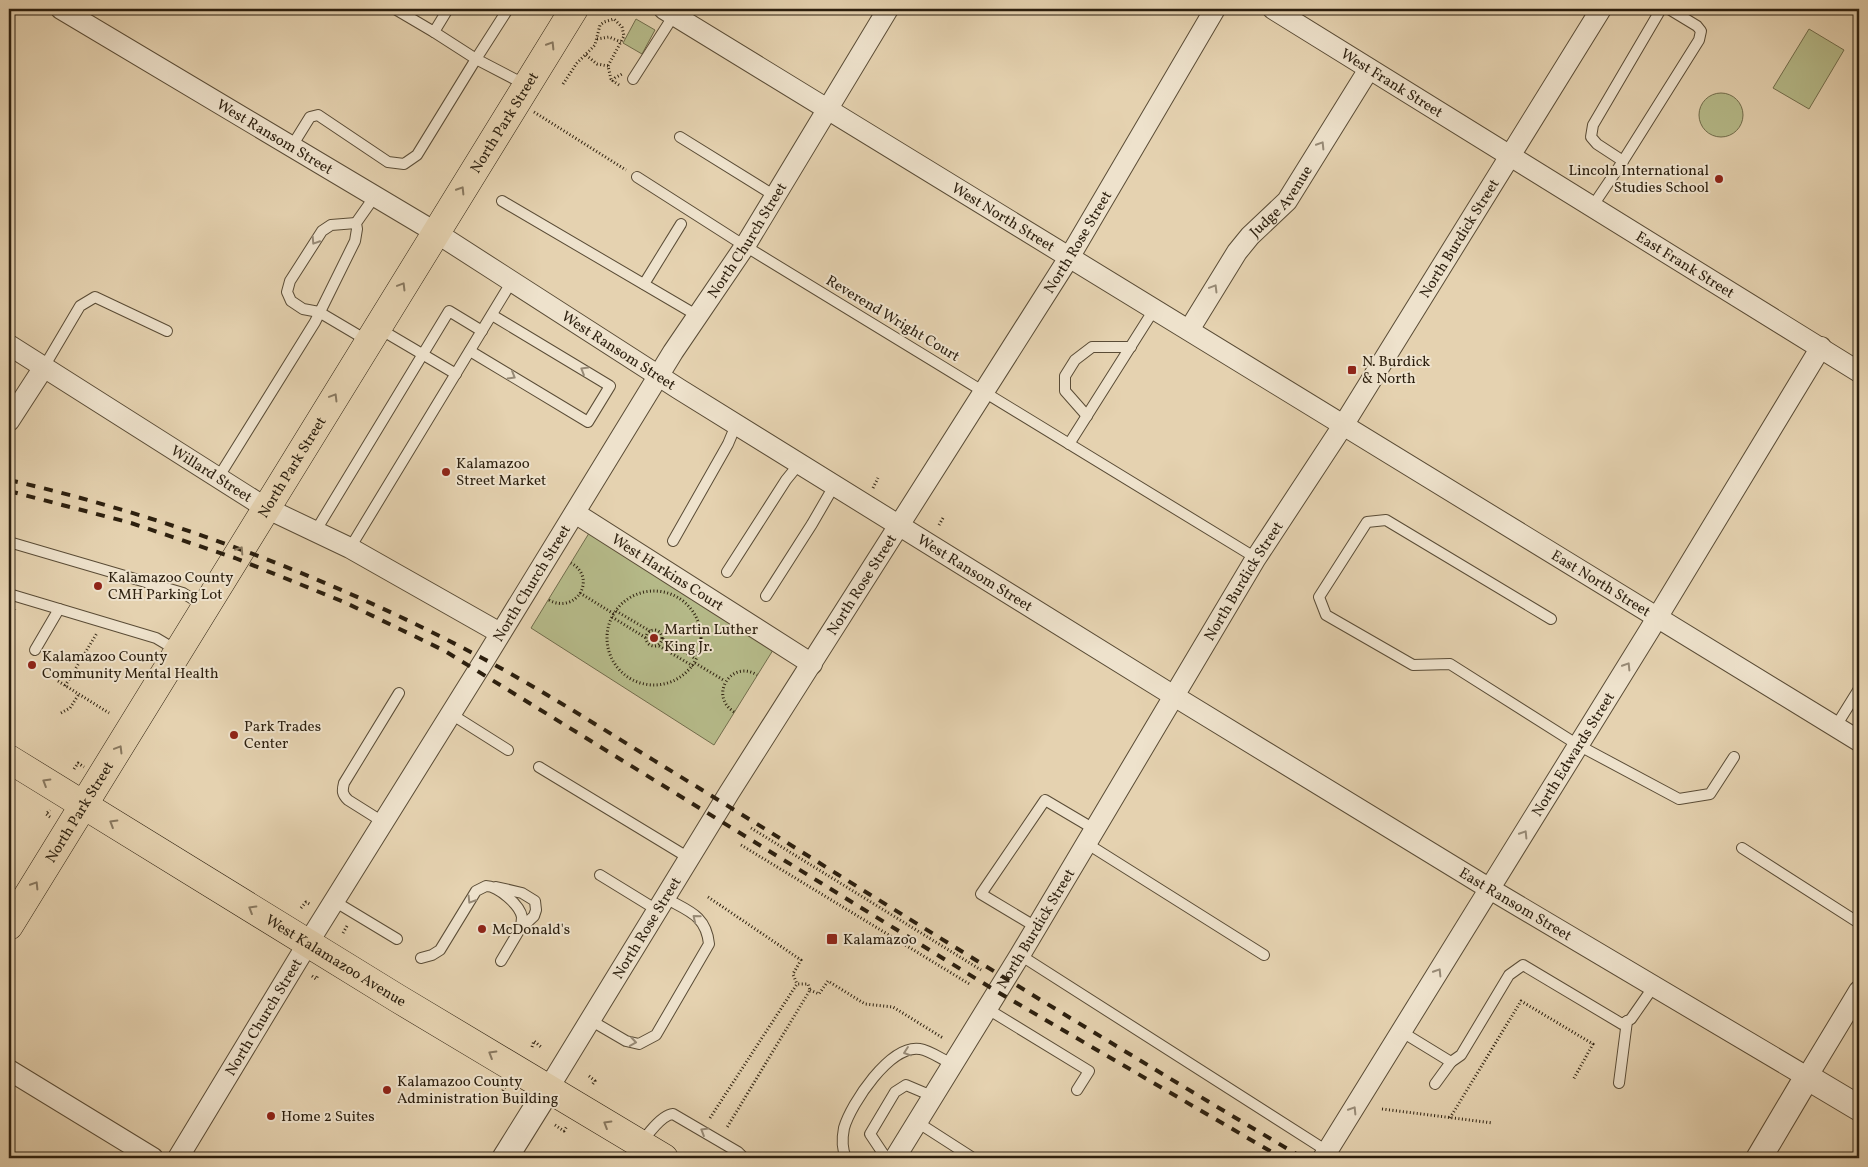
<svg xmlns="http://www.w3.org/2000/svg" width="1868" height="1167" font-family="Vollkorn,serif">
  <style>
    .green { fill: #b6bb8a; stroke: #716d4c }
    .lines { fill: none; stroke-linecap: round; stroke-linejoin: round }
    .service-casing { stroke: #5a4c36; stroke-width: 12 }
    .minor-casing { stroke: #5a4c36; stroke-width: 22 }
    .tertiary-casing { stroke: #5a4c36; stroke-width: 27 }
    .primary-casing { stroke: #2c1f0e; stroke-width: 29 }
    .path { stroke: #2c1f0e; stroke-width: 3; stroke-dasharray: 1 2.5; stroke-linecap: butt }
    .service { stroke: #eee2cc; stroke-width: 10 }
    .minor { stroke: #eee2cc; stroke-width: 20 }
    .tertiary { stroke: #eee2cc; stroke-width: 25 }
    .primary { stroke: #e5d2b0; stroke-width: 28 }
    .rail { stroke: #2c1f0e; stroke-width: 4; stroke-dasharray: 9 9; stroke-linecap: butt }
    .oneway { stroke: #88785f }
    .oneway2 { stroke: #978a76 }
    .poi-dot { fill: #8f2418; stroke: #eee2cc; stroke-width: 2 }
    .labels { text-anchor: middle; stroke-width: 4; stroke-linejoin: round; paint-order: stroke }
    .street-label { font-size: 15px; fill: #2c1f0e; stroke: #eee2cc }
    .poi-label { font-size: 15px; fill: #2c1f0e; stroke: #eee2cc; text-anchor: start }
  </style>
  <rect width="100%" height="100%" fill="#e5d2b0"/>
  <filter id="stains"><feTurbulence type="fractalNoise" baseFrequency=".004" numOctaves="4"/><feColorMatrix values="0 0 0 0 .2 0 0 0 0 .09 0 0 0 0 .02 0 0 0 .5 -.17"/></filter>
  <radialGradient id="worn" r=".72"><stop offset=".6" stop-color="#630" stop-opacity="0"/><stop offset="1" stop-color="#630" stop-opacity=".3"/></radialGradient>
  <!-- green -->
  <g class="green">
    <path d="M636,19l19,11 -13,24 -19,-11z"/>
    <path d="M1809,29l35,21 -35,59 -36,-21z"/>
    <circle cx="1721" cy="115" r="22"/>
    <path d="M594,525l184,117 -64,103 -183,-117z"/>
  </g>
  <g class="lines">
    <defs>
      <g id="service">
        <path d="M395,9l39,23 14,-23"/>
        <path d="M508,9l-32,50 50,26"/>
        <path d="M633,79l41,-64"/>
        <path d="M680,137l95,59"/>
        <path d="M292,146l18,-29 8,-2 70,47 16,2 13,-9 59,-96 -42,-27"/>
        <path d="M1623,161l-26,-17 -6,-7 2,-12 68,-116"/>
        <path d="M637,177l108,69 511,312"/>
        <path d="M502,201l196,115"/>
        <path d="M1592,207l31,-46 76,-121 2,-9 -4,-5 -28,-17"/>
        <path d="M356,223l-25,2 -9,6 -32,50 -3,11 4,9 12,8 16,3 49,29"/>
        <path d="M644,284l37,-60"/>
        <path d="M378,328l78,46"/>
        <path d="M470,351l118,71 22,-36 -118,-71"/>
        <path d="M44,367l36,-61 15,-9 72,34"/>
        <path d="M1087,416l-22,-25v-15l10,-16 17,-13h39"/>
        <path d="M1069,444l86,-136"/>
        <path d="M218,478l97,-156 40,-81 2,-12 -1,-6 19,-27"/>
        <path d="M315,532l134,-221 33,20"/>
        <path d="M673,541l55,-97 8,-19"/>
        <path d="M9,542l174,51 21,13"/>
        <path d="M350,548l162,-267"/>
        <path d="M727,572l59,-92 13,-16"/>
        <path d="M9,594l147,44 22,13"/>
        <path d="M766,596l46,-72 22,-38"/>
        <path d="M1551,619l-165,-99 -19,2 -48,75 7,18 87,50 37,-1 128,81 101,54 31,-5 24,-37"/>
        <path d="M35,650l24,-41"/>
        <path d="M451,714l57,36"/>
        <path d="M1836,726l23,-37"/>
        <path d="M539,767l150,91"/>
        <path d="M383,822l-35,-22c-6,-6 -6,-9 -4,-17l55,-90"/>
        <path d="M1086,843l178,112"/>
        <path d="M1742,848l117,75"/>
        <path d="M600,875l57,35"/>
        <path d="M496,887l26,6 13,8 1,9 -2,6 -14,13 -19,32"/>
        <path d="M334,901l63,38"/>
        <path d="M1036,927l-55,-33 64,-94 49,29"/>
        <path d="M1020,955l307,196"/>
        <path d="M421,958l11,-3 8,-5 36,-59 10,-5c12,0 34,19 36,31 0,4 -1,9 -2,12"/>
        <path d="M986,1008l103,63 -12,19"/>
        <path d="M590,1020l36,21 13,3 17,-9 53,-91c-3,-29 -21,-33 -44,-46"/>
        <path d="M1402,1032l49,30 10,-7 48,-80 14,-10 99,59 9,-5 23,-33"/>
        <path d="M1619,1083l8,-62"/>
        <path d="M1435,1084l16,-22"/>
        <path d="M917,1122l56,36"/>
        <path d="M631,1158c8,-12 28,-43 42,-44l65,38 6,6"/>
        <path d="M846,1158c-4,-9 -4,-20 -2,-30 7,-24 46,-84 76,-79 9,1 23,11 32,15"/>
        <path d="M886,1158l-16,-24 25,-42 11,-7 26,11"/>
      </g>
      <g id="minor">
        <path id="s1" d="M61,9l374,223 244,157 495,307 316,193 317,188 52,-86"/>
        <path id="s2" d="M664,9l1195,732"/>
        <path id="s3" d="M1273,9l586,363"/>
        <path id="s4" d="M1189,330l48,-78 13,-16 37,-35 82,-132"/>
        <path id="s5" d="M9,345l257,163 84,40 150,85"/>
        <path d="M9,421l35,-54"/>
        <path id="s6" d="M575,513l237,151"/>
        <path d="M9,1070l144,88"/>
        <path id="s7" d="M548,1089l181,-296 341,-537 145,-247"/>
        <path id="s8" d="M178,1158l130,-215 177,-284 188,-307 72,-106 143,-237"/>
        <path id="s9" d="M895,1158l125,-203 236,-397 88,-134 257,-415"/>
        <path id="s10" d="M1323,1158l326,-527 172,-284"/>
      </g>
      <g id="tertiary">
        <path d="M505,1158l43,-69"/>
        <path d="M1759,1158l48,-81 52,31"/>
      </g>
      <g id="primary">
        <path id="s11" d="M9,759l388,239 267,160"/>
        <path id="s12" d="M9,926l565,-917"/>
      </g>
    </defs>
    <!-- service casing -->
    <use href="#service" class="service-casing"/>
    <!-- minor casing -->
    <use href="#minor" class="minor-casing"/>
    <!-- tertiary casing -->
    <use href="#tertiary" class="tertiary-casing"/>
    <!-- primary casing -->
    <use href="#primary" class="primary-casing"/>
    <!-- path -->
    <g class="path">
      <path d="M597,39l12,-2 12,5"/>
      <path d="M586,55l11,9 11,2"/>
      <path d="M563,84l14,-21 18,-18 5,-20 4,-3 10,-3 8,8 2,9 -16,30 3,13 2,2"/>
      <path d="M619,85l-6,-4 2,-3 7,-4"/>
      <path d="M534,112l92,58"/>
      <path d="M873,488l5,-10"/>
      <path d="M939,525l4,-7"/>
      <circle cx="654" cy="638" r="47"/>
      <path d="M580,593l34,21"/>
      <path d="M549,600c27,15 49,-22 22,-37"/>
      <path d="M616,611l34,20"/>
      <path d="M612,617l34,21"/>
      <path d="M9,618l6,-9"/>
      <circle cx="654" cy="638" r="8"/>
      <path d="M663,639l33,20"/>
      <path d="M659,646l34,20"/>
      <path d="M695,663l30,18"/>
      <path d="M58,681l51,32"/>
      <path d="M65,686l32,-53"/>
      <path d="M734,712c-26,-17 -2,-53 23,-37"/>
      <path d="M61,713l9,-5 9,-14"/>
      <path d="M74,769l4,-6 6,4"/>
      <path d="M50,817l-4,-3 4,-4"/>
      <path d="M751,828l230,142"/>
      <path d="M741,845l230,140"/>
      <path d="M708,897l93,63 -8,14 4,10"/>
      <path d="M301,908l5,-6 5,3"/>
      <path d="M343,933l4,-7"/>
      <path d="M312,976l4,3 2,-4"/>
      <path d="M810,990l9,4 9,-13 37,23 28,3 50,31"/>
      <path d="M532,1047l2,-6 7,6"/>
      <path d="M589,1076l6,5 -3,4"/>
      <path d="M505,1087l-3,5 7,5"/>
      <path d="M1382,1109l111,14"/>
      <path d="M710,1118l87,-134h11l2,6 -84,139"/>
      <path d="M1450,1118l71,-117 72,43 -20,36"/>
      <path d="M555,1125l9,6 3,-5"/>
    </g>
    <!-- service -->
    <use href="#service" class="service"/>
    <!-- minor -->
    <use href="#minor" class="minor"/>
    <!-- tertiary -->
    <use href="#tertiary" class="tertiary"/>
    <!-- primary -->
    <use href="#primary" class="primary"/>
    <!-- rail -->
    <g class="rail">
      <path d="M9,480c165,38 325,99 475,179 54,29 106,62 158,94 65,40 130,80 195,121 154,96 309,191 466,284"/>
      <path d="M9,491l122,32 104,35 109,44 101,49 551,340 286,167"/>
    </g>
  </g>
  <!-- one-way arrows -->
  <defs><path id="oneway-chevron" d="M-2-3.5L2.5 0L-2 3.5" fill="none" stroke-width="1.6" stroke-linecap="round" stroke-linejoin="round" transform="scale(1.25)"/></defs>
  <g class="oneway">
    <use href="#oneway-chevron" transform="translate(551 45) rotate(-58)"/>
    <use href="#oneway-chevron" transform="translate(461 190) rotate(-58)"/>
    <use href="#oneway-chevron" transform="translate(402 286) rotate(-59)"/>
    <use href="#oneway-chevron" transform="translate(334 397) rotate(-59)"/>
    <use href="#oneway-chevron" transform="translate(240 550) rotate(-57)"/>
    <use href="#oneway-chevron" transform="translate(119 749) rotate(-59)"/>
    <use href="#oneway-chevron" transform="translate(46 782) rotate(-149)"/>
    <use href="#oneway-chevron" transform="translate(113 823) rotate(-149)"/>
    <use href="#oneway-chevron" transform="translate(35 885) rotate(-58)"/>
    <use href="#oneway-chevron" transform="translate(252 909) rotate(-149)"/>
    <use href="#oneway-chevron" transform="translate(492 1054) rotate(-149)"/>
    <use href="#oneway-chevron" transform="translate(607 1124) rotate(-149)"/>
  </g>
  <g class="oneway2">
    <use href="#oneway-chevron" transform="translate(1321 145) rotate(-58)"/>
    <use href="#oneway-chevron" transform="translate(315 241) rotate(123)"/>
    <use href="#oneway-chevron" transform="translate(1214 288) rotate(-59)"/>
    <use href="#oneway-chevron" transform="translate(584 370) rotate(-149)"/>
    <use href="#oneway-chevron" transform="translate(512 376) rotate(31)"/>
    <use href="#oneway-chevron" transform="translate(1627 666) rotate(-58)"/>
    <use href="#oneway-chevron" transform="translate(1524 834) rotate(-58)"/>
    <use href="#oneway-chevron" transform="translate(471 900) rotate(122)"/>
    <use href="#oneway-chevron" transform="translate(696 918) rotate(-141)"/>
    <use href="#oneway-chevron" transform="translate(1438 972) rotate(-58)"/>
    <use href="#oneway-chevron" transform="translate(633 1042) rotate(9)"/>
    <use href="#oneway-chevron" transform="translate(907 1052) rotate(161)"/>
    <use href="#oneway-chevron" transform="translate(1353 1110) rotate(-58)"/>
    <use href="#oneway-chevron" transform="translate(704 1131) rotate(-149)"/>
  </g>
  <!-- markers -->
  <g class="poi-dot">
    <circle cx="1719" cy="179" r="5"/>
    <rect x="1347" y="365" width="10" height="10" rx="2.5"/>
    <circle cx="446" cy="472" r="5"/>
    <circle cx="98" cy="586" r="5"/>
    <circle cx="654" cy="638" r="5"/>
    <circle cx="32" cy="665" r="5"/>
    <circle cx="234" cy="735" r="5"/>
    <circle cx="482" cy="929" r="5"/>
    <rect x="826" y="933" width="12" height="12" rx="2.5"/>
    <circle cx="387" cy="1090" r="5"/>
    <circle cx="271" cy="1116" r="5"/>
  </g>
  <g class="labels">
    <!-- street labels -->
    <g class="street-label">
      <text dy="5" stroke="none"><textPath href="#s3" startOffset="140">West Frank Street</textPath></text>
      <text dy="5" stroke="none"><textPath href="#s12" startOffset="944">North Park Street</textPath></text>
      <text dy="5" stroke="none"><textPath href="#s1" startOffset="249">West Ransom Street</textPath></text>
      <text dy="5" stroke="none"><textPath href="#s4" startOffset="159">Judge Avenue</textPath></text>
      <text dy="5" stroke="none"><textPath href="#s2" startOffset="398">West North Street</textPath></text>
      <text dy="5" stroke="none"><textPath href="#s9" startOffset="1079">North Burdick Street</textPath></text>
      <text dy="5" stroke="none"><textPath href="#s8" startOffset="1080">North Church Street</textPath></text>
      <text dy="5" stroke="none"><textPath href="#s7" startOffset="999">North Rose Street</textPath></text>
      <text dy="5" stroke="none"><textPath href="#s3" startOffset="485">East Frank Street</textPath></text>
      <text transform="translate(893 318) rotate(31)" y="5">Reverend Wright Court</text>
      <text dy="5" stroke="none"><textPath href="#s1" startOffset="654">West Ransom Street</textPath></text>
      <text dy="5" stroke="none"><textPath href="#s12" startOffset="539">North Park Street</textPath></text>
      <text dy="5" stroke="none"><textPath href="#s5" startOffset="240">Willard Street</textPath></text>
      <text dy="5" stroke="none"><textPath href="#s6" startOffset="110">West Harkins Court</textPath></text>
      <text dy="5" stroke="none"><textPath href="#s1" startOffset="1074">West Ransom Street</textPath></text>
      <text dy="5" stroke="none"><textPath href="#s9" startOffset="674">North Burdick Street</textPath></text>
      <text dy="5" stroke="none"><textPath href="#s2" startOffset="1099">East North Street</textPath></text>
      <text dy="5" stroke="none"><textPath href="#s8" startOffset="675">North Church Street</textPath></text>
      <text dy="5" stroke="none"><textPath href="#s7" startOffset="594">North Rose Street</textPath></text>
      <text dy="5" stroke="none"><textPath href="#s10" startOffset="475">North Edwards Street</textPath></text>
      <text dy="5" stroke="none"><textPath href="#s12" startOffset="134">North Park Street</textPath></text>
      <text dy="5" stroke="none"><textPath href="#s1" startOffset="1708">East Ransom Street</textPath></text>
      <text dy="5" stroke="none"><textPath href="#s7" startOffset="189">North Rose Street</textPath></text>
      <text dy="5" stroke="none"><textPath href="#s9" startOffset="269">North Burdick Street</textPath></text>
      <text dy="5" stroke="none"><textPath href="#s11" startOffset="384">West Kalamazoo Avenue</textPath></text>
      <text dy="5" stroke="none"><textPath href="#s8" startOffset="165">North Church Street</textPath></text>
    </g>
    <!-- poi labels -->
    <g class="poi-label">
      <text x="1709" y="175" text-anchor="end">Lincoln International<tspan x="1709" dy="17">Studies School</tspan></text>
      <text x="1362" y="366">N. Burdick<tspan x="1362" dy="17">&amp; North</tspan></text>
      <text x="456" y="468">Kalamazoo<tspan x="456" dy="17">Street Market</tspan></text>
      <text x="108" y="582">Kalamazoo County<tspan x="108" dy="17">CMH Parking Lot</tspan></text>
      <text x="664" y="634">Martin Luther<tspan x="664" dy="17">King Jr.</tspan></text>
      <text x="42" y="661">Kalamazoo County<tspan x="42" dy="17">Community Mental Health</tspan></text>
      <text x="244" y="731">Park Trades<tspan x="244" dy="17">Center</tspan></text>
      <text x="492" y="934">McDonald's</text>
      <text x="843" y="944">Kalamazoo</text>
      <text x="397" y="1086">Kalamazoo County<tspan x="397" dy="17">Administration Building</tspan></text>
      <text x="281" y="1121">Home 2 Suites</text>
    </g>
  </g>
  <!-- margin -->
  <rect width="1868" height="1167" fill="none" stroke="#e5d2b0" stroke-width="30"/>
  <rect x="10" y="10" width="1848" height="1147" fill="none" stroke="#2c1f0e" stroke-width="2.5"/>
  <rect x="15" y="15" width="1838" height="1137" fill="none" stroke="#2c1f0e"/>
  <rect width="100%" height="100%" filter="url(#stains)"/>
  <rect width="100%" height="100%" fill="url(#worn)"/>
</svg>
